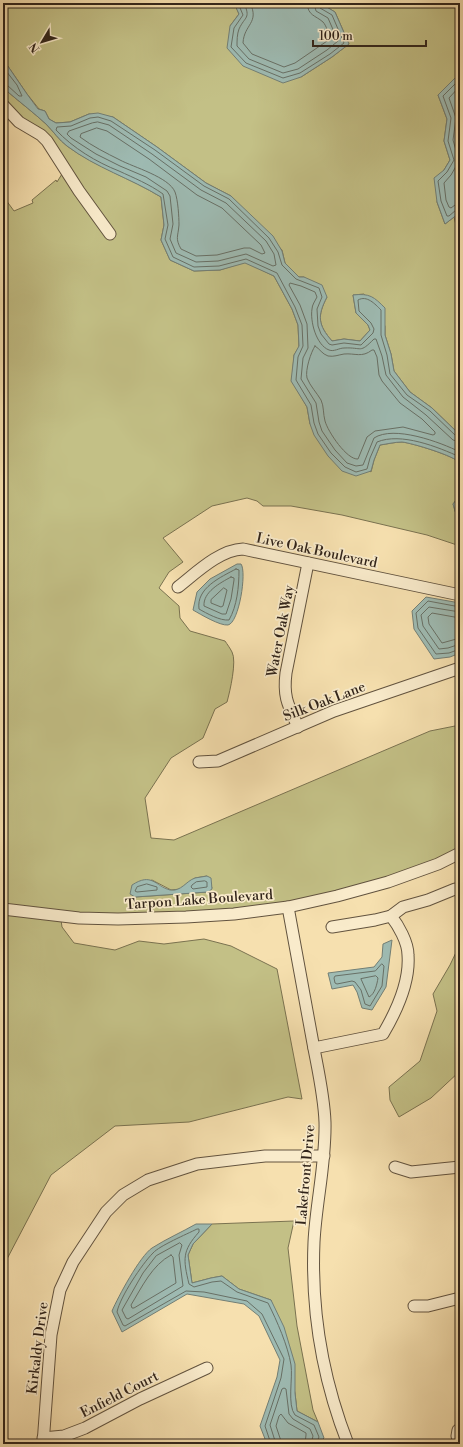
<svg xmlns="http://www.w3.org/2000/svg" width="463" height="1447" font-family="'Libre Bodoni',serif">
  <style>
    .green { fill: #c3c086; stroke: #7a7250; fill-rule: evenodd }
    .water { fill: #9ebbb3; stroke: #727f76 }
    .lines { fill: none; stroke-linecap: round; stroke-linejoin: round }
    .shore { stroke: #687066; stroke-width: 1 }
    .minor-casing { stroke: #62533f; stroke-width: 13 }
    .minor { stroke: #f9ebcb; stroke-width: 11 }
    .labels { text-anchor: middle; stroke-width: 3.5; stroke-linejoin: round; paint-order: stroke }
    .street-label { font-size: 14px; fill: #31241a; stroke: #f9ebcb }
  </style>
  <rect width="100%" height="100%" fill="#f6e0af"/>
  <filter id="stains"><feTurbulence type="fractalNoise" baseFrequency=".005" numOctaves="4"/><feColorMatrix values="0 0 0 0 .2 0 0 0 0 .09 0 0 0 0 .02 0 0 0 .5 -.17"/></filter>
  <radialGradient id="worn" r=".72"><stop offset=".6" stop-color="#630" stop-opacity="0"/><stop offset="1" stop-color="#630" stop-opacity=".3"/></radialGradient>
  <!-- green -->
  <g class="green">
    <path d="M3,3h231l5,11 -9,12 71,51 31,-20 17,-13 -14,-32 -15,-9h140v70l-22,22 9,24 -3,22 6,19 -6,10 -7,32 8,22 9,-7 6,24v194l-28,-27 -22,-16 -16,-21 -3,-17 -6,-19v-9l-21,-32 -11,1 3,18 12,12 2,5 -10,11 -16,-2 -12,2c-14,-16 -15,-25 -5,-44l-23,-20h-5l-14,-14 -3,-13 -51,-54 -25,-13 -49,-36 -44,-30 -24,-3 -19,8 -14,1 -7,-4 -4,-8 -6,-2 -12,-15 -24,-35z"/>
    <path d="M3,86l5,6c13,11 26,21 38,32 7,7 13,16 21,22 29,21 63,32 94,51l3,28 -3,15 9,20 24,11 26,-1 25,-8 29,14 18,33 6,16 1,22 -5,8 -2,26 15,26 3,17 61,48 3,-12 6,-15c7,-1 15,-3 22,-3 10,1 53,14 58,21v32l-7,9 3,10 4,3v29l-33,-11 -85,-20 -51,-9h-28l-6,-5 -10,-3 -35,8 -49,32 20,24 -14,10 -10,16 20,18 1,12 10,13 35,10c2,3 5,7 7,11 5,9 -2,39 -5,50l-12,7 -12,29 -32,20 -26,40 6,40 23,2 256,-109 30,-6v124l-24,12 -49,17 -99,25 -101,10 -107,1 -77,-9v-709l11,15 19,-8 -1,-3 24,-20 1,2 5,-8 25,37 22,28 7,-5 -93,-115 -20,-21zM207,876l5,12 -4,4 -73,5 -3,-10 20,-7 19,10 9,-1 15,-11z"/>
    <path d="M3,913l58,7 1,7 12,16 41,7 24,-9 25,3 40,-5 27,7 46,23 25,130 -14,-2 -99,25 -74,4 -64,49 -44,84 -4,17z"/>
    <path d="M460,944v127l-29,27 -32,19 -9,-17 -1,-13 31,-26 17,-50 -4,-17 17,-29z"/>
    <path d="M294,1221l-6,27 9,78 16,84 5,12 -21,-11 -2,-18 -24,-93 -32,-11 -17,-13 -11,2 -19,5 -4,-28 5,-11 19,-20z"/>
  </g>
  <!-- water -->
  <g class="water">
    <path d="M234,3h86l15,9 14,32 -17,13 -31,20 -18,6 -40,-17 -16,-18 3,-22 9,-12z"/>
    <path d="M3,59l24,35 11,15 7,2 4,8 7,4 14,-1 19,-8 9,-1 15,4 44,30 49,36 25,13 42,40 9,15 3,12 14,14h5l18,8 5,12c-10,19 -9,28 5,44l12,-2 16,2 10,-11 -2,-5 -12,-12 -3,-18c17,-2 21,2 32,13v27l6,19 3,17 16,21 22,16 28,27v28c-5,-7 -48,-20 -58,-21 -7,0 -15,2 -22,3l-6,15 -3,11 -15,5 -14,-5 -14,-15 -14,-21 -4,-11 -3,-17 -16,-26 3,-26 5,-9 -1,-21 -6,-16 -18,-33 -29,-13 -25,7 -26,1 -24,-11 -9,-20 3,-15 -3,-28c-31,-19 -65,-29 -94,-51 -8,-6 -14,-15 -21,-22 -12,-11 -25,-21 -38,-32l-5,-6z"/>
    <path d="M460,73v119l-2,7v15l-13,10 -8,-22 -3,-24 10,-8 6,-10 -6,-19 3,-22 -9,-24z"/>
    <path d="M460,495v22l-4,-3 -3,-10z"/>
    <path d="M237,564h4c6,8 -2,59 -13,61 -8,1 -28,-11 -35,-15l4,-18 13,-13z"/>
    <path d="M426,597l34,6v50l-10,4 -16,2 -20,-30 -2,-18z"/>
    <path d="M207,876l4,2 1,11 -4,3 -73,5 -5,-3 2,-9c20,-13 23,1 38,5 11,2 16,-9 25,-12 4,-1 8,-1 12,-2z"/>
    <path d="M392,940l-6,47 -14,23 -10,-2 -5,-16 -4,-7 -21,4 -4,-16 46,-6 8,-10 1,-13z"/>
    <path d="M196,1224h16l-19,20 -5,11 4,28 19,-5 11,-2 17,13 32,11 13,27 11,37v29l2,18 21,11 6,16 -6,6h-51l-7,-18 17,-49 3,-17 -21,-44 -15,-12 -57,-10 -65,38 -10,-21c6,-14 28,-55 40,-63 14,-9 30,-16 44,-24z"/>
  </g>
  <g class="lines">
    <!-- shore -->
    <g class="shore">
      <path d="M238,3l5,12 -9,13 -3,19 15,16 37,15 17,-5 30,-19 14,-11 -12,-28 -12,-7 -1,-5"/>
      <path d="M244,3c7,16 1,13 -5,26 -2,5 -2,12 -2,17l12,13 34,14 15,-4 29,-19 11,-9 -10,-23 -12,-7 -2,-8"/>
      <path d="M250,3c10,20 -6,21 -7,40l9,11 32,13 11,-4 35,-24c-1,-5 -4,-14 -7,-17 -8,-7 -15,-6 -16,-19"/>
      <path d="M3,67l14,18 5,11h-3l-12,-11 -4,-1"/>
      <path d="M460,79l-17,17 8,22 -3,23 6,19 -7,12 -9,9 3,20 6,15h2l7,-6h4"/>
      <path d="M460,86l-11,12 7,20 -3,22 6,21 -8,14 -7,8 2,17 3,7 2,1 4,-3h5"/>
      <path d="M98,122l11,3 43,29 49,36 25,13 40,38 8,13 2,11 -3,1 -27,-12 -28,7 -22,1 -20,-9 -6,-14 3,-15 -3,-28 -3,-5 -21,-14 -26,-11 -24,-12 -25,-16 -4,-4 2,-3 23,-8z"/>
      <path d="M97,128l10,3 42,28 48,36 25,13 39,37 4,8 -3,1 -12,-6h-6l-27,7 -21,1 -15,-7c-6,-11 -3,-12 -2,-24 0,-8 -1,-25 -4,-33 -6,-15 -42,-25 -55,-32 -14,-7 -28,-14 -40,-23l1,-3z"/>
      <path d="M315,346c5,3 7,8 13,10 6,1 10,-1 16,-2 11,-1 18,4 28,-4h2l3,7 2,18 3,6 18,22 22,16 13,13v2l-2,1 -30,-8 -28,4 -8,6 -9,22c-11,1 -30,-27 -33,-38 -2,-7 -1,-15 -4,-21 -4,-7 -11,-14 -14,-22 -2,-8 4,-26 8,-32z"/>
      <path d="M460,437l-4,-1 -26,-25 -23,-16 -17,-21 -3,-19 -6,-20v-25c-6,-6 -14,-15 -23,-10l1,11 12,12 3,6 -1,4 -12,12 -17,-2 -12,2 -3,-1 -8,-10 -3,-8 -1,-17 5,-12 -3,-9 -23,-9 -14,-14 -4,-13 -9,-14 -40,-39 -25,-13 -49,-36 -44,-29 -13,-4 -8,1 -19,8 -14,1 -1,3c17,18 40,32 63,41 15,7 30,13 44,23l5,31 -3,14 8,18 21,10 25,-1 27,-7 31,14 18,34 7,18 1,21 -5,11 -2,23 15,25 3,18 4,11 13,19 14,14 11,5 11,-3 3,-11 7,-16c24,-10 61,5 83,15"/>
      <path d="M460,442l-7,-2 -27,-25 -23,-18 -17,-22 -4,-19 -6,-17h-2c-15,15 -11,8 -30,9 -5,0 -10,4 -15,2 -13,-5 -19,-29 -17,-41 0,-4 3,-8 5,-12l-2,-5 -14,-6 -11,-3 -1,2 11,20 7,19 1,24 -5,10 -2,21 15,24 3,19 3,9 13,19 12,13 9,3 7,-1 11,-27c20,-13 66,4 86,14"/>
      <path d="M236,569l3,1c0,17 -2,36 -10,50 -9,1 -23,-7 -30,-11 -3,-21 22,-32 37,-40z"/>
      <path d="M231,577l3,1v2l-3,19 -5,15h-4l-18,-8c-1,-14 16,-23 27,-29z"/>
      <path d="M224,588l3,2 -4,16 -2,1 -10,-4v-3z"/>
      <path d="M460,607l-32,-6 -12,12 2,15 18,26 13,-1 11,-4"/>
      <path d="M460,612l-31,-5 -8,8 2,11 16,23 9,-1 12,-4"/>
      <path d="M460,618l-28,-5 -4,4 1,7 13,19 18,-5"/>
      <path d="M205,881l2,1v5l-14,2 -2,-2 1,-2 4,-3z"/>
      <path d="M147,884l10,3v3l-20,2 -2,-1 2,-4z"/>
      <path d="M382,964l2,2 -2,20 -12,20 -5,-2 -4,-14 -6,-8 -3,-1 -15,3 -2,-1 -1,-5 1,-2 40,-5z"/>
      <path d="M376,976l2,2c-1,6 -3,16 -9,19l-8,-18z"/>
      <path d="M180,1243l2,2 -3,10 4,31 -55,33 -2,-1 -4,-8 21,-37 13,-17z"/>
      <path d="M171,1255l2,2 3,26 -42,25h-2l-1,-3c11,-18 21,-40 40,-50z"/>
      <path d="M271,1444l-6,-18 16,-48 3,-19 -22,-45 -15,-13 -43,-9 -18,-1 -61,35 -2,-1 -6,-13c3,-15 25,-48 36,-59 6,-7 34,-19 44,-24h2v3c-17,19 -16,27 -10,52l5,3 18,-5 9,-1 16,11 31,11c9,18 20,43 23,62 2,13 -4,40 4,50l19,10 5,12 -3,7"/>
      <path d="M276,1444l-6,-19 12,-36 2,-1 2,1 3,25 4,5 17,10 3,7 -2,8"/>
      <path d="M282,1444l-6,-18 3,-10 2,-2 7,9 18,10v2l-1,9"/>
    </g>
    <defs>
      <g id="minor">
        <path d="M3,105l16,17 22,13 6,6 32,50 31,43"/>
        <path d="M178,587c18,-14 41,-37 65,-38l217,46"/>
        <path d="M298,727c-10,-22 -15,-30 -12,-54l22,-110"/>
        <path d="M199,762l19,-1 116,-50 126,-43"/>
        <path d="M288,907c8,44 16,88 24,131 5,28 12,56 13,84 1,41 -9,80 -11,120 -3,69 9,138 34,202"/>
        <path d="M3,909l76,9 39,1 68,-2 48,-3 54,-7 49,-11 51,-14 50,-18 22,-11"/>
        <path d="M332,927l43,-7 16,-4"/>
        <path d="M314,1048l69,-14c13,-22 27,-53 25,-79 0,-13 -10,-30 -17,-39l12,-9 25,-7 27,-11"/>
        <path d="M395,1167l16,5 49,-5"/>
        <path d="M414,1306h14l32,-8"/>
        <path d="M460,1429l-2,1 -1,6 3,6"/>
        <path d="M43,1438l21,-2 21,-8 55,-29 67,-31"/>
        <path d="M43,1444l8,-109 9,-45 13,-28 33,-50 17,-17 25,-15 49,-16 68,-8h59"/>
      </g>
    </defs>
    <!-- minor casing -->
    <use href="#minor" class="minor-casing"/>
    <!-- minor -->
    <use href="#minor" class="minor"/>
  </g>
  <g class="labels">
    <!-- street labels -->
    <g class="street-label">
      <text transform="translate(317 550) rotate(12)" y="5">Live Oak Boulevard</text>
      <text transform="translate(280 631) rotate(-79)" y="5">Water Oak Way</text>
      <text transform="translate(324 701) rotate(-21)" y="5">Silk Oak Lane</text>
      <text transform="translate(199 899) rotate(-4)" y="5">Tarpon Lake Boulevard</text>
      <text transform="translate(305 1175) rotate(-85)" y="5">Lakefront Drive</text>
      <text transform="translate(37 1348) rotate(-83)" y="5">Kirkaldy Drive</text>
      <text transform="translate(119 1394) rotate(-27)" y="5">Enfield Court</text>
    </g>
  </g>
  <!-- margin -->
  <rect width="463" height="1447" fill="none" stroke="#f6e0af" stroke-width="16"/>
  <rect x="4" y="4" width="455" height="1439" fill="none" stroke="#31241a" stroke-width="2"/>
  <rect x="8" y="8" width="447" height="1431" fill="none" stroke="#31241a"/>
  <!-- north arrow -->
  <g transform="translate(42 42) rotate(232)" stroke="#f9ebcb" stroke-width="3" paint-order="stroke">
  <path d="M0-3L7 15L0 10L-7 15Z" fill="#31241a"/>
  <text y="-6" font-size="11" font-weight="bold" text-anchor="middle" fill="#31241a">N</text>
  </g>
  <!-- scale -->
  <path d="M313 40v6h113v-6" fill="none" stroke="#31241a" stroke-width="2"/>
  <text x="319" y="40" font-size="12" fill="#31241a" stroke="#f9ebcb" stroke-width="3" paint-order="stroke">100 m</text>
  <rect width="100%" height="100%" filter="url(#stains)"/>
  <rect width="100%" height="100%" fill="url(#worn)"/>
</svg>
